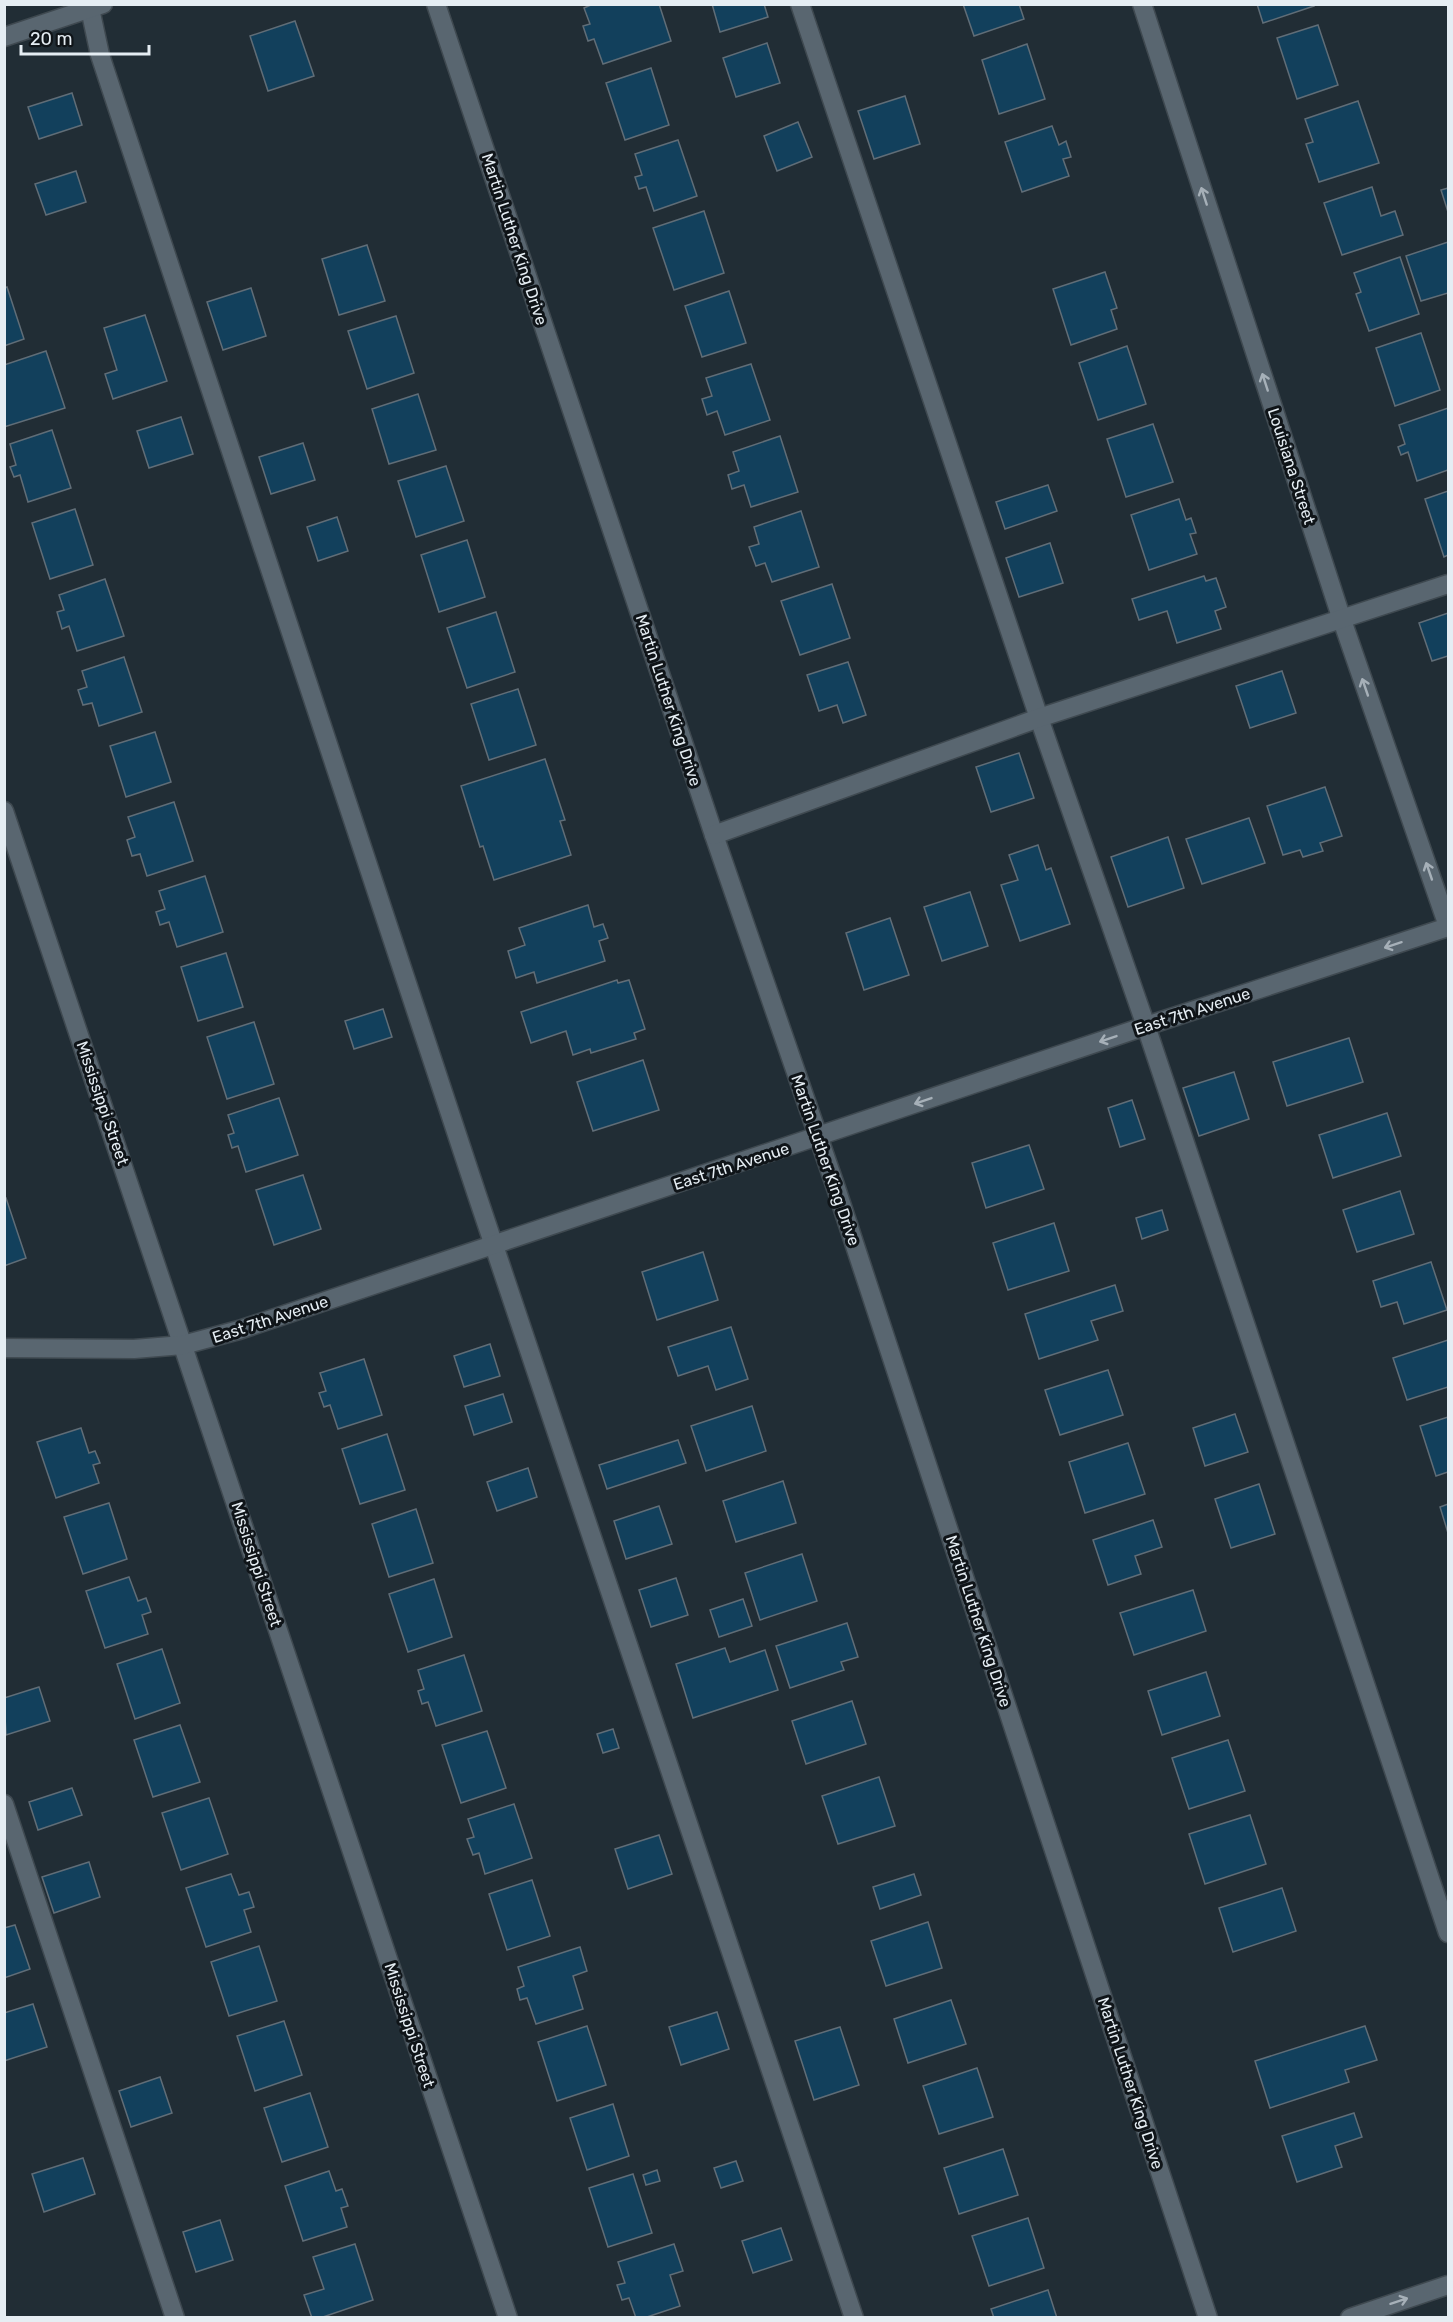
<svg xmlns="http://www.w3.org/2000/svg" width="1453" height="2322" font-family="Rubik,sans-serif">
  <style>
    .building { fill: #12405c; stroke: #606d77; stroke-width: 1.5 }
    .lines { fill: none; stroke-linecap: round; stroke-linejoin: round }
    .minor-casing { stroke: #3f4950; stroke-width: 21 }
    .minor { stroke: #596670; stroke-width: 18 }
    .oneway { stroke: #a6b0b8 }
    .labels { text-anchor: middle; stroke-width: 6; stroke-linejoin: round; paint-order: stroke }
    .street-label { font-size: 16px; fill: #e5edf3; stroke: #0f1418 }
  </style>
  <rect width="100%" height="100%" fill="#212d35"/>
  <!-- building -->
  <g class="building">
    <path d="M593,4h66l12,37 -68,23 -9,-25 -6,2 -5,-15 7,-2 -6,-16z"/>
    <path d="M712,4h52l4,13 -48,15z"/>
    <path d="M963,4h56l5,15 -50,17z"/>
    <path d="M1257,4h56l1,2 -51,17z"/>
    <path d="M295,21l19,55 -46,15 -18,-55z"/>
    <path d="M1318,25l20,60 -41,14 -20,-61z"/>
    <path d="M767,43l13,40 -44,14 -13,-39z"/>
    <path d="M1027,44l18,55 -46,15 -17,-54z"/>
    <path d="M651,68l18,57 -44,15 -19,-57z"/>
    <path d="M72,93l10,32 -43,14 -11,-32z"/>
    <path d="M905,96l15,48 -46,15 -16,-48z"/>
    <path d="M1358,101l21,62 -60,19 -13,-38 7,-2 -8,-23z"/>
    <path d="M798,122l14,35 -35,14 -13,-35z"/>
    <path d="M1052,126l7,19 7,-4 5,16 -8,2 6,17 -47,16 -17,-50z"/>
    <path d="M678,140l19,56 -43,15 -8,-24 -7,2 -4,-12 7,-2 -7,-21z"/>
    <path d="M76,171l10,31 -40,13 -11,-31z"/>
    <path d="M1372,187l9,29 14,-5 8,24 -61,20 -18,-52z"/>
    <path d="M1448,188v24l-7,-22z"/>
    <path d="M704,211l20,62 -50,17 -21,-62z"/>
    <path d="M1448,242v51l-27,8 -15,-45z"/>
    <path d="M367,245l18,56 -46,14 -17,-56z"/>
    <path d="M1400,257l19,57 -50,17 -13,-37 5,-2 -7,-19z"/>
    <path d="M1105,272l12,36 -6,2 6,19 -46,16 -18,-56z"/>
    <path d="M7,287l17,52 -20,7v-58z"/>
    <path d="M251,288l15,48 -43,14 -16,-48z"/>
    <path d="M729,291l17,52 -44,14 -17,-51z"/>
    <path d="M145,315l22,66 -54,18 -8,-25 12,-4 -13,-42z"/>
    <path d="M396,316l18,57 -47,16 -19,-58z"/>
    <path d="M1421,333l19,57 -45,16 -19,-58z"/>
    <path d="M1127,346l19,58 -48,16 -19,-57z"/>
    <path d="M46,351l19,57 -61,19v-62z"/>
    <path d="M751,364l19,56 -45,15 -8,-24 -10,4 -5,-16 10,-3 -6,-18z"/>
    <path d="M418,394l18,56 -47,14 -17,-55z"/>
    <path d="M1448,408v62l-31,11 -9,-29 -7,3 -3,-8 7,-3 -6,-19z"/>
    <path d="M181,417l12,37 -44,14 -12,-37z"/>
    <path d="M1153,424l20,58 -47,15 -19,-58z"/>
    <path d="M52,430l19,58 -43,14 -8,-27 -6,2 -4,-10 6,-2 -6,-21z"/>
    <path d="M780,436l18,56 -47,15 -7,-22 -12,4 -4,-14 11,-4 -6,-19z"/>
    <path d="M303,443l12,37 -44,14 -12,-37z"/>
    <path d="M446,466l18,55 -48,16 -18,-56z"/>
    <path d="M1048,485l9,26 -52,18 -9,-27z"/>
    <path d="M1448,491v64l-4,2 -19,-58z"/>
    <path d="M1179,499l7,21 5,-2 5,15 -6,1 7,20 -48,16 -18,-55z"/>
    <path d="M75,509l18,56 -43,14 -18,-56z"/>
    <path d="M801,511l18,56 -47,15 -7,-19 -9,3 -7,-19 10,-3 -5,-17z"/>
    <path d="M337,517l11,34 -30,10 -11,-34z"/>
    <path d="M467,540l18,57 -46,15 -18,-57z"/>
    <path d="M1050,543l13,40 -44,14 -13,-39z"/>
    <path d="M1204,576l2,5 10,-3 10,29 -11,4 6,18 -44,14 -10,-32 -28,9 -7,-21z"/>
    <path d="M105,579l19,57 -47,15 -8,-25 -7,3 -5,-17 7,-2 -5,-15z"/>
    <path d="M832,584l18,54 -50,17 -19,-54z"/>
    <path d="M496,612l19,60 -48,16 -20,-60z"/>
    <path d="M1448,613v43l-16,5 -13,-38z"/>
    <path d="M124,657l18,55 -43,14 -7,-23 -9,2 -5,-15 9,-3 -5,-16z"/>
    <path d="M848,662l18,53 -23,8 -6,-18 -18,6 -12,-36z"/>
    <path d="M1282,671l14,42 -46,15 -14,-42z"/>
    <path d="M518,689l18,56 -47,15 -18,-56z"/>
    <path d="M155,732l16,50 -45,15 -16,-51z"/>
    <path d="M1019,753l15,45 -43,14 -15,-45z"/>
    <path d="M545,759l20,61 -5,1 11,34 -77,25 -11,-34 -3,1 -19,-61z"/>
    <path d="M1325,787l17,49 -22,7 3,8 -20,6 -3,-7 -17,5 -16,-49z"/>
    <path d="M174,802l19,59 -46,15 -7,-22 -8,2 -5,-16 8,-3 -7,-20z"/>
    <path d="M1249,818l16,45 -63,21 -16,-45z"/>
    <path d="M1168,837l16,51 -56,19 -17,-50z"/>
    <path d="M1038,845l8,25 5,-2 19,56 -50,17 -19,-56 17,-5 -9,-25z"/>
    <path d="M205,876l18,56 -46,15 -8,-25 -9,3 -4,-13 9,-3 -6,-18z"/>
    <path d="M970,892l18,54 -46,15 -18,-54z"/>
    <path d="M588,905l6,22 9,-3 5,14 -9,3 6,20 -68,22 -3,-11 -18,6 -8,-27 17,-6 -6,-17z"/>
    <path d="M890,918l19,57 -45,15 -18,-57z"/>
    <path d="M226,953l17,54 -45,14 -17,-54z"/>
    <path d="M617,980l1,3 11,-3 16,49 -11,4 2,6 -45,14 -1,-4 -17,6 -7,-24 -35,12 -10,-31z"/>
    <path d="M383,1009l9,28 -38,12 -9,-28z"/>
    <path d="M254,1022l20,62 -47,15 -20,-62z"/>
    <path d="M1349,1038l14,44 -76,24 -14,-44z"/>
    <path d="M643,1060l16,50 -66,21 -16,-49z"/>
    <path d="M1234,1072l15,47 -50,17 -16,-48z"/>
    <path d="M279,1098l19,57 -52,17 -8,-26 -6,2 -4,-13 6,-2 -6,-18z"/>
    <path d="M1132,1100l13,39 -25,8 -12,-39z"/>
    <path d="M1387,1113l14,43 -68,22 -14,-43z"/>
    <path d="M1029,1145l15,44 -58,19 -14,-45z"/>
    <path d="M303,1175l18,54 -47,16 -18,-55z"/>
    <path d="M1400,1191l14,43 -57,18 -14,-42z"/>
    <path d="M6,1198l20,60 -22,8v-67z"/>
    <path d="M1162,1210l6,20 -26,9 -6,-21z"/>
    <path d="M1054,1223l15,48 -61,19 -15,-47z"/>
    <path d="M703,1252l15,48 -61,20 -15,-48z"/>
    <path d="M1431,1262l16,48 -43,14 -7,-22 -16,5 -8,-26z"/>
    <path d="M1115,1285l8,26 -32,10 7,19 -59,19 -14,-45z"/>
    <path d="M731,1327l17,52 -32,11 -8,-24 -30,10 -10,-29z"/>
    <path d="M1448,1340v47l-41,13 -14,-42z"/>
    <path d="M490,1344l10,32 -36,11 -10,-31z"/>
    <path d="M364,1359l18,56 -44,14 -8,-24 -6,2 -5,-14 7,-2 -6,-18z"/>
    <path d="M1108,1370l15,45 -63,20 -15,-45z"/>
    <path d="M503,1394l9,28 -38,13 -9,-29z"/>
    <path d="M752,1406l14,45 -60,20 -15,-45z"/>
    <path d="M1235,1414l13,38 -43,14 -12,-38z"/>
    <path d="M1448,1417v55l-12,4 -16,-50z"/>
    <path d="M81,1428l8,25 6,-2 5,12 -7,2 6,18 -43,15 -19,-56z"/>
    <path d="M387,1434l18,56 -45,14 -18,-55z"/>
    <path d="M678,1440l8,23 -79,26 -8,-24z"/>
    <path d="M1128,1443l17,51 -60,19 -16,-51z"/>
    <path d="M528,1468l9,29 -40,14 -10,-29z"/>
    <path d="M783,1481l13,42 -60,19 -13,-41z"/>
    <path d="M1259,1484l16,50 -44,14 -16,-49z"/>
    <path d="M109,1503l18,56 -44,15 -19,-57z"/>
    <path d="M1448,1504v29l-8,-26z"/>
    <path d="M659,1506l13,38 -46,15 -12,-38z"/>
    <path d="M416,1509l17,54 -44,14 -17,-53z"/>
    <path d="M1153,1520l9,27 -27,9 6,18 -33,11 -15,-45z"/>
    <path d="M802,1554l15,47 -57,19 -15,-47z"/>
    <path d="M129,1577l9,24 8,-3 5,14 -9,3 6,19 -43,14 -19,-57z"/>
    <path d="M676,1578l12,37 -37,12 -12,-37z"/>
    <path d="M434,1579l18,58 -44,15 -19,-58z"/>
    <path d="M1193,1590l13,41 -72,24 -14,-42z"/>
    <path d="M743,1599l9,27 -33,11 -9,-27z"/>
    <path d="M847,1623l11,34 -17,5 3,8 -54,18 -14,-42z"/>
    <path d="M725,1648l5,14 35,-12 13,40 -85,28 -17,-54z"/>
    <path d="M162,1649l18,54 -45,16 -18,-55z"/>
    <path d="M464,1655l18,56 -46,15 -8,-24 -6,2 -4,-13 6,-2 -6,-19z"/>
    <path d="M1206,1672l14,44 -58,19 -14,-44z"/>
    <path d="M39,1687l11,34 -44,14 -2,-37z"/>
    <path d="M852,1701l14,43 -60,20 -14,-43z"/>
    <path d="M180,1725l20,57 -47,15 -19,-57z"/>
    <path d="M613,1729l6,19 -16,5 -6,-19z"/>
    <path d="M487,1731l19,57 -45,15 -19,-58z"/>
    <path d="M1228,1740l17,51 -56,18 -17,-51z"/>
    <path d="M879,1777l16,49 -57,18 -16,-48z"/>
    <path d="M72,1788l10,27 -44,15 -9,-28z"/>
    <path d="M209,1798l19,56 -47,16 -19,-57z"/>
    <path d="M514,1804l18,54 -47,16 -6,-21 -6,2 -6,-16 7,-2 -6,-18z"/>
    <path d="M1250,1815l16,49 -61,20 -16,-50z"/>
    <path d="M659,1835l13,39 -44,15 -13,-40z"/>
    <path d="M89,1862l11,35 -46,16 -12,-36z"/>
    <path d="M231,1874l8,21 10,-3 5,15 -10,3 7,22 -45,15 -20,-59z"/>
    <path d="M914,1874l7,21 -41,14 -7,-22z"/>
    <path d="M532,1880l18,56 -43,14 -18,-56z"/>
    <path d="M1282,1888l14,43 -63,21 -14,-44z"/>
    <path d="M928,1922l14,46 -56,18 -15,-45z"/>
    <path d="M15,1925l15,44 -26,9v-50z"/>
    <path d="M259,1946l18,55 -48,15 -18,-54z"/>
    <path d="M580,1947l7,24 -14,5 10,33 -47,15 -9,-26 -7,2 -3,-11 7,-3 -6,-19z"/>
    <path d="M951,2000l15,44 -58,19 -14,-44z"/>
    <path d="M33,2004l14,43 -43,14v-48z"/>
    <path d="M717,2012l12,37 -48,16 -12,-38z"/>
    <path d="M284,2021l18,54 -47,16 -18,-55z"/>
    <path d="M587,2026l19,59 -49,16 -19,-59z"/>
    <path d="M1365,2026l12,34 -32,10 4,12 -79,26 -15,-47z"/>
    <path d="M840,2027l19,58 -45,15 -19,-59z"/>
    <path d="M977,2068l16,49 -54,17 -16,-48z"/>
    <path d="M160,2077l12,36 -41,14 -12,-36z"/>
    <path d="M310,2093l18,54 -46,15 -18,-54z"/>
    <path d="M613,2104l16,52 -42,14 -17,-52z"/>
    <path d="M1354,2113l8,24 -27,9 7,21 -45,15 -15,-46z"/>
    <path d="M1003,2149l15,46 -59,19 -15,-46z"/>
    <path d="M83,2158l12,36 -51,18 -12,-38z"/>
    <path d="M736,2161l7,20 -22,7 -7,-20z"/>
    <path d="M657,2170l3,11 -14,4 -3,-10z"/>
    <path d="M329,2171l7,20 6,-2 6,17 -7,2 6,19 -44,14 -18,-55z"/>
    <path d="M633,2174l19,59 -44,14 -19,-59z"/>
    <path d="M1028,2218l16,50 -55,18 -17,-50z"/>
    <path d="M220,2220l13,40 -37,12 -13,-40z"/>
    <path d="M781,2228l11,32 -39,13 -11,-32z"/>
    <path d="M355,2244l18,56 -53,18h-8l-8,-23 20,-6 -11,-32z"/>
    <path d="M674,2244l9,27 -13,4 10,31 -36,12h-8l-7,-20 -7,2 -5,-15 8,-2 -7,-21z"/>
    <path d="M1048,2290l9,28h-63l-3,-9z"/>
  </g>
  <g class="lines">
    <defs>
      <g id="minor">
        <path d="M89,4l11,51 377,1140 377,1123"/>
        <path d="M436,4l278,831 122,353 372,1130"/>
        <path d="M800,4l239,714 107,308 302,907"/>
        <path d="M1142,4l200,616 106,306"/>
        <path d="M4,37l99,-33"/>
        <path d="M4,811l504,1507"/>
        <path d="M714,835l325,-117 409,-134"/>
        <path d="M4,1348l130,1 49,-4 56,-15 907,-304 302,-99"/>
        <path d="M4,1804l171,514"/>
        <path d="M1350,2318l98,-33"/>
      </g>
    </defs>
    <!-- minor casing -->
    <use href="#minor" class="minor-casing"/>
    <!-- minor -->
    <use href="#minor" class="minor"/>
  </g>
  <!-- one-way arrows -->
  <defs><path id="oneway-shaft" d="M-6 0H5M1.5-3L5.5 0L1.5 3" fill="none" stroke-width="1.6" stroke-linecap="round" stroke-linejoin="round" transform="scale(1.5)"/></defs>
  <g class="oneway">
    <use href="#oneway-shaft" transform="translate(1204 196) rotate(-108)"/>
    <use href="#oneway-shaft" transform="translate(1265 382) rotate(-108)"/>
    <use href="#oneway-shaft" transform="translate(1365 687) rotate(-109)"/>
    <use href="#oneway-shaft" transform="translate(1429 871) rotate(-109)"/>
    <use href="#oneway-shaft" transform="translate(1393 945) rotate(162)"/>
    <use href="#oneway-shaft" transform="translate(1108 1039) rotate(161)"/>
    <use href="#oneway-shaft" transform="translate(923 1101) rotate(161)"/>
    <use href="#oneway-shaft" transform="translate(1399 2301) rotate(-18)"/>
  </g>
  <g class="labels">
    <!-- street labels -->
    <g class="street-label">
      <text transform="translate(515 239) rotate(72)" y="6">Martin Luther King Drive</text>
      <text transform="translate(1292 466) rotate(72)" y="6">Louisiana Street</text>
      <text transform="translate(669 700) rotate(72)" y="6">Martin Luther King Drive</text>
      <text transform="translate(1192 1011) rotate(-18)" y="6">East 7th Avenue</text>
      <text transform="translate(103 1103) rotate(71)" y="6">Mississippi Street</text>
      <text transform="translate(826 1160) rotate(71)" y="6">Martin Luther King Drive</text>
      <text transform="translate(731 1166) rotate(-18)" y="6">East 7th Avenue</text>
      <text transform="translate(270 1319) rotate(-18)" y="6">East 7th Avenue</text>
      <text transform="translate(257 1564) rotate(72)" y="6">Mississippi Street</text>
      <text transform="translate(979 1621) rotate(72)" y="6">Martin Luther King Drive</text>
      <text transform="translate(410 2025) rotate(72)" y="6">Mississippi Street</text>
      <text transform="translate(1131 2083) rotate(72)" y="6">Martin Luther King Drive</text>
    </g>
  </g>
  <!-- border -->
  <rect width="1453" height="2322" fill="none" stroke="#e5edf3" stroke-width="12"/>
  <!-- scale -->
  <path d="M21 45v9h128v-9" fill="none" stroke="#e5edf3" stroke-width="3"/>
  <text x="30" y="45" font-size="18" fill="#e5edf3" stroke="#0f1418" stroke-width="4.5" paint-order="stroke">20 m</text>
</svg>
